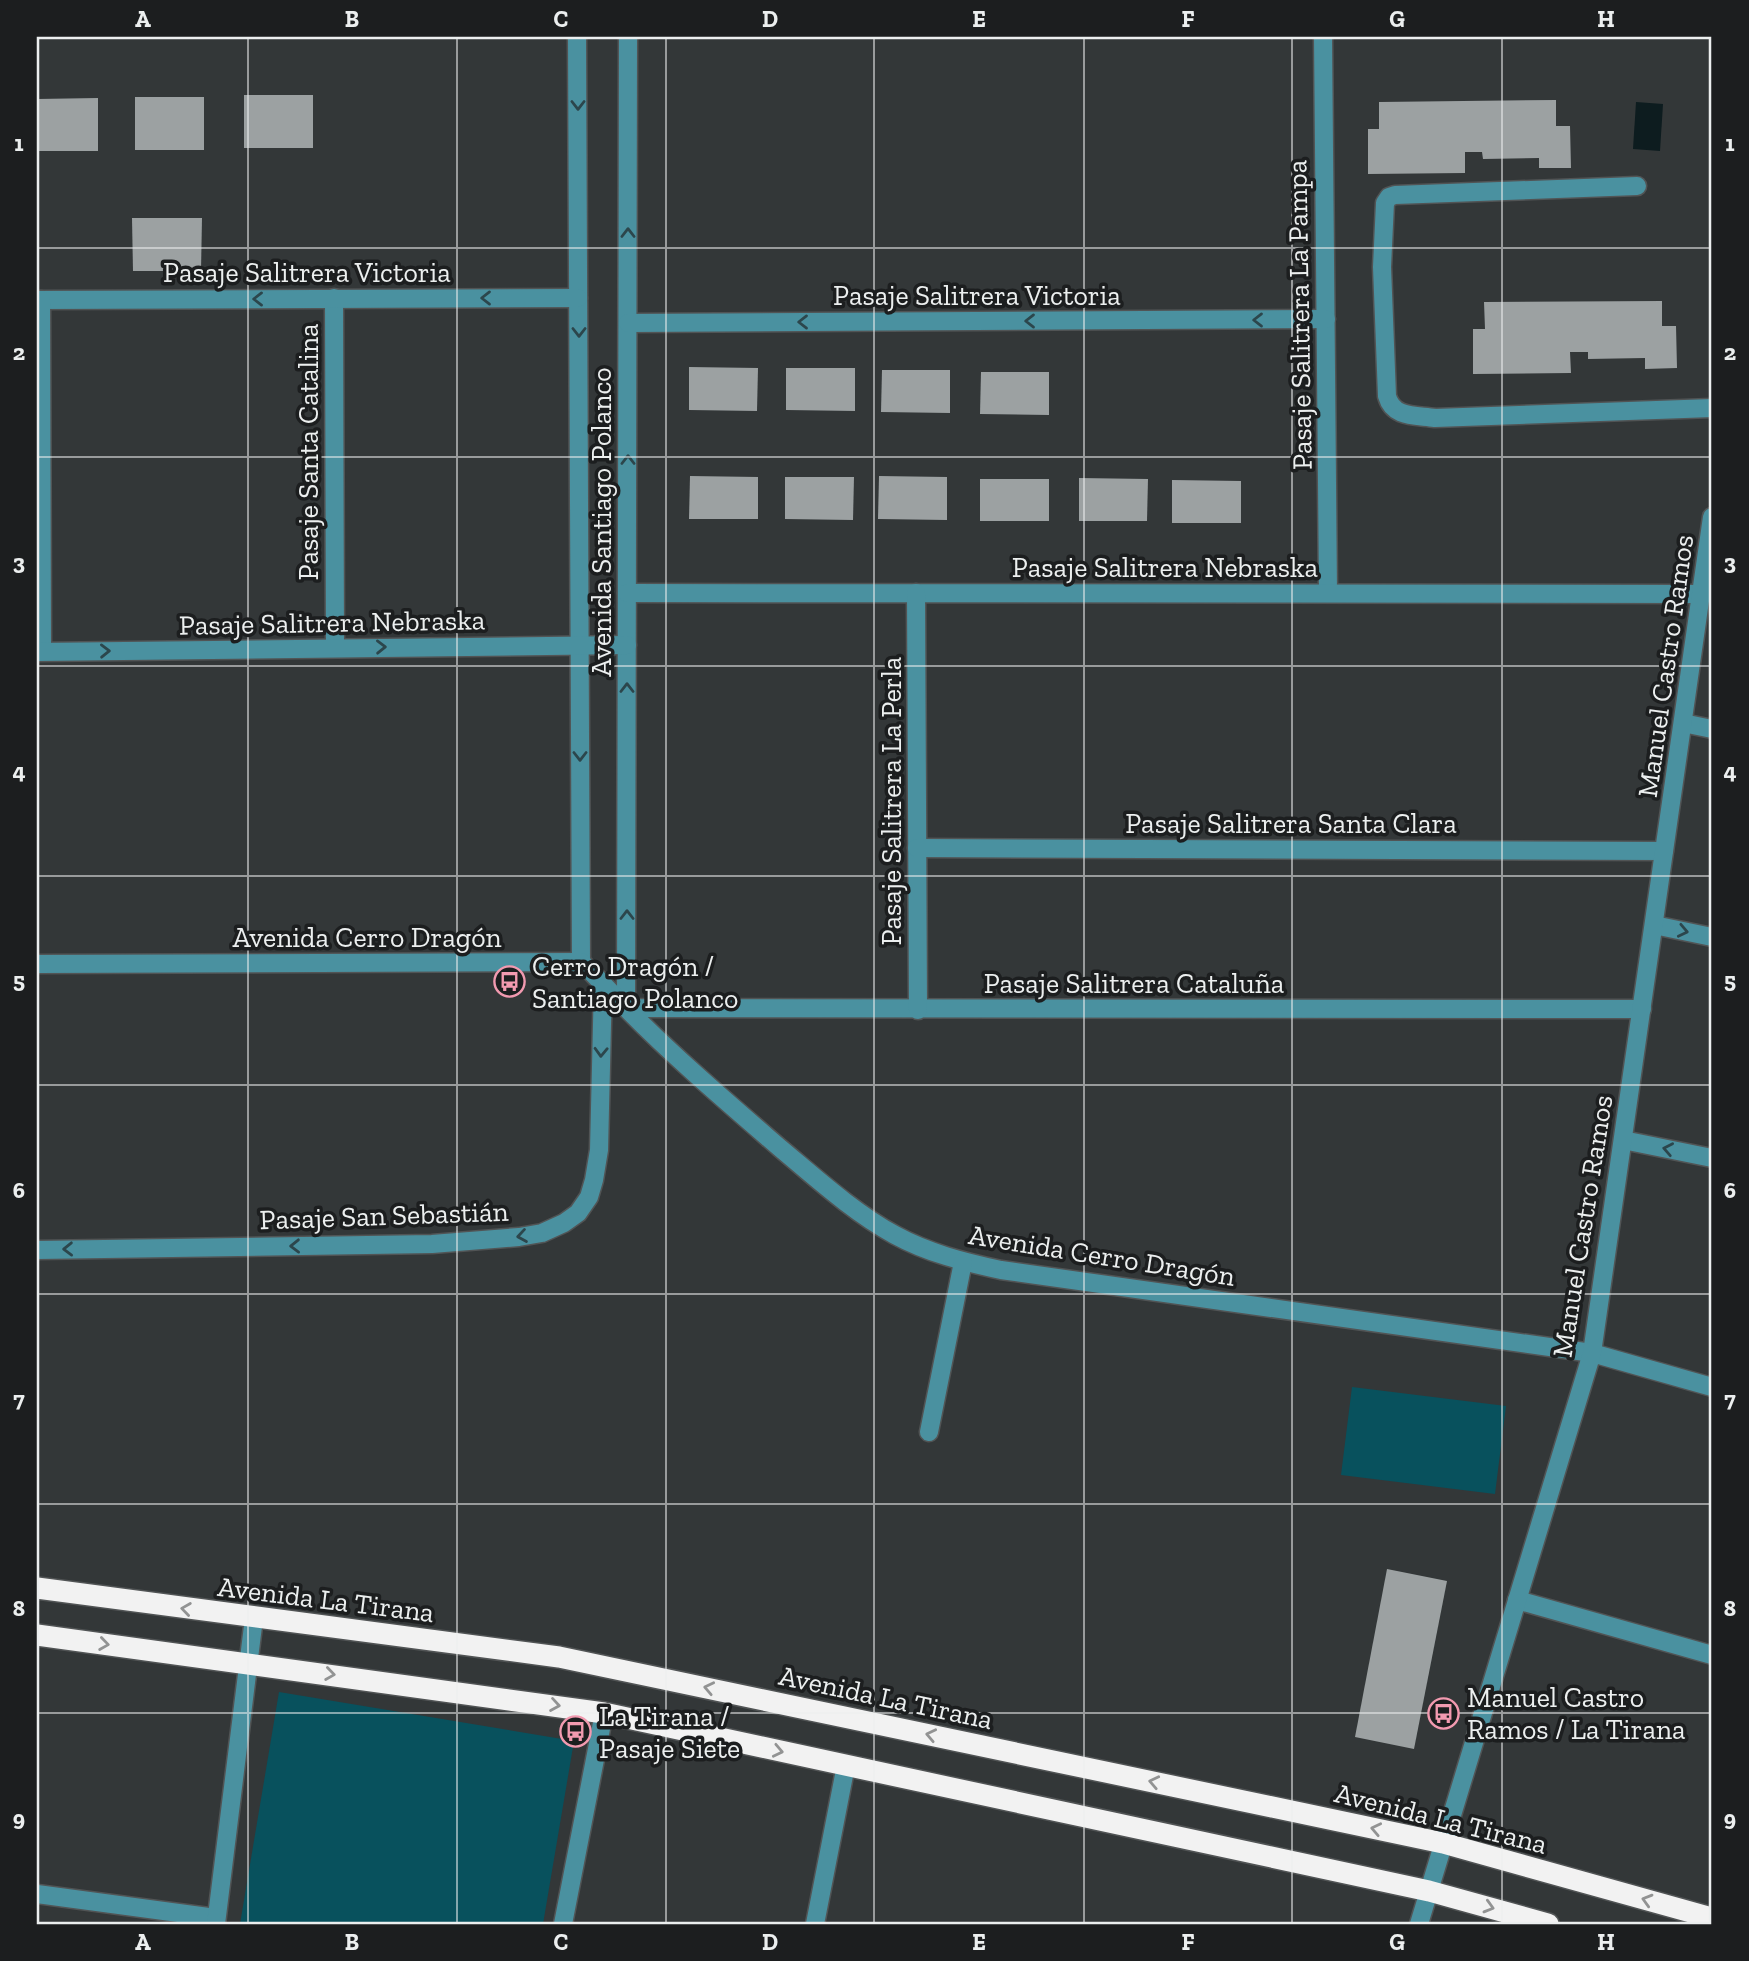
<svg xmlns="http://www.w3.org/2000/svg" width="1749" height="1961" font-family="'Zilla Slab',serif">
  <style>
    .green { fill: #08515d }
    .water { fill: #0d1c1f }
    .building { fill: #9ca1a2 }
    .lines { fill: none; stroke-linecap: round; stroke-linejoin: round }
    .minor-casing { stroke: #515455; stroke-width: 21 }
    .highway-casing { stroke: #515455; stroke-width: 24 }
    .minor { stroke: #4a91a0; stroke-width: 18 }
    .highway { stroke: #f2f2f2; stroke-width: 21 }
    .oneway { stroke: #2c464c }
    .oneway2 { stroke: #929393 }
    .grid { fill: none; stroke: #ecefef; stroke-width: 2; stroke-opacity: 0.55 }
    .labels { text-anchor: middle; stroke-width: 7; stroke-linejoin: round; paint-order: stroke }
    .street-label { font-size: 28px; fill: #ecefef; stroke: #1c1e1f }
    .poi-label { font-size: 28px; fill: #ecefef; stroke: #1c1e1f; text-anchor: start }
    .neatline { fill: none; stroke: #ecefef; stroke-width: 2.5 }
    .grid-label { font-size: 23px; text-anchor: middle; font-weight: bold; fill: #ecefef }
  </style>
  <rect width="100%" height="100%" fill="#333738"/>
  <!-- green -->
  <g class="green">
    <path d="M1352,1387l154,19 -11,88 -154,-19z"/>
    <path d="M279,1692l295,49 -31,183h-303z"/>
  </g>
  <!-- water -->
  <path class="water" d="M1636,102l27,2 -3,47 -27,-2z"/>
  <!-- building -->
  <g class="building">
    <rect x="244" y="95" width="69" height="53"/>
    <rect x="135" y="97" width="69" height="53"/>
    <path d="M98,98v53h-61v-52z"/>
    <path d="M1556,100v26h14l1,42h-32v-10l-56,1 -1,-7h-17v21l-97,1v-45h11v-27z"/>
    <path d="M132,218h70l-1,53h-68z"/>
    <path d="M1662,301v25h14l1,42 -32,1v-11l-57,1v-7h-18l1,21 -98,1v-45h12l-1,-27z"/>
    <path d="M689,367l69,1 -1,43 -68,-1z"/>
    <path d="M786,368h69v43l-69,-1z"/>
    <path d="M882,370h68v43l-69,-1z"/>
    <path d="M981,372h68v43l-69,-1z"/>
    <path d="M690,476l68,1v42h-69z"/>
    <path d="M879,476l68,1v43l-69,-1z"/>
    <path d="M785,477h69l-1,43 -68,-1z"/>
    <path d="M1079,478l69,1 -1,42h-68z"/>
    <rect x="980" y="479" width="69" height="42"/>
    <path d="M1172,480l69,1v42h-69z"/>
    <path d="M1387,1569l60,12 -33,168 -59,-12z"/>
  </g>
  <g class="lines">
    <defs>
      <g id="minor">
        <path d="M577,37l4,925"/>
        <path d="M628,37l-2,971 1016,1"/>
        <path d="M1323,37l5,556"/>
        <path d="M1637,186l-242,9 -6,2 -4,6 -3,64 5,129c6,22 28,19 48,22l277,-10"/>
        <path d="M334,298l1,350"/>
        <path d="M37,300l541,-2"/>
        <path d="M41,300l1,351"/>
        <path d="M628,323l698,-4"/>
        <path d="M627,593l1075,1"/>
        <path d="M916,593l2,417"/>
        <path d="M37,652l590,-7"/>
        <path d="M1683,723l29,6"/>
        <path d="M917,848l747,3"/>
        <path d="M1654,925l58,12"/>
        <path d="M37,964l544,-2c16,15 30,31 45,46 48,49 102,95 154,140 36,30 73,64 115,87 33,18 69,27 106,35l591,83 120,34"/>
        <path d="M1623,1140l89,18"/>
        <path d="M37,1250l395,-6 87,-7 23,-4 22,-10 14,-10 11,-16 5,-17 5,-30 4,-167"/>
        <path d="M929,1432l34,-170"/>
        <path d="M1517,1600l195,55"/>
        <path d="M37,1894l179,24"/>
        <path d="M216,1924l38,-306"/>
        <path d="M563,1924l41,-211"/>
        <path d="M815,1924l31,-159"/>
        <path d="M1419,1924l173,-571 120,-836"/>
      </g>
      <g id="highway">
        <path d="M37,1588l522,69 884,186 269,75"/>
        <path d="M37,1635l567,78 825,178 119,33"/>
      </g>
    </defs>
    <!-- minor casing -->
    <use href="#minor" class="minor-casing"/>
    <!-- highway casing -->
    <use href="#highway" class="highway-casing"/>
    <!-- minor -->
    <use href="#minor" class="minor"/>
    <!-- highway -->
    <use href="#highway" class="highway"/>
  </g>
  <!-- one-way arrows -->
  <defs><path id="oneway-chevron" d="M-2-3.5L2.5 0L-2 3.5" fill="none" stroke-width="1.6" stroke-linecap="round" stroke-linejoin="round" transform="scale(1.75)"/></defs>
  <g class="oneway">
    <use href="#oneway-chevron" transform="translate(578 105) rotate(90)"/>
    <use href="#oneway-chevron" transform="translate(628 233) rotate(-90)"/>
    <use href="#oneway-chevron" transform="translate(486 298) rotate(180)"/>
    <use href="#oneway-chevron" transform="translate(258 299) rotate(180)"/>
    <use href="#oneway-chevron" transform="translate(1258 320) rotate(180)"/>
    <use href="#oneway-chevron" transform="translate(1030 321) rotate(180)"/>
    <use href="#oneway-chevron" transform="translate(803 322) rotate(180)"/>
    <use href="#oneway-chevron" transform="translate(579 332) rotate(90)"/>
    <use href="#oneway-chevron" transform="translate(628 460) rotate(-90)"/>
    <use href="#oneway-chevron" transform="translate(381 647) rotate(-1)"/>
    <use href="#oneway-chevron" transform="translate(105 651) rotate(-1)"/>
    <use href="#oneway-chevron" transform="translate(627 688) rotate(-90)"/>
    <use href="#oneway-chevron" transform="translate(580 756) rotate(90)"/>
    <use href="#oneway-chevron" transform="translate(627 915) rotate(-90)"/>
    <use href="#oneway-chevron" transform="translate(1683 931) rotate(12)"/>
    <use href="#oneway-chevron" transform="translate(601 1052) rotate(92)"/>
    <use href="#oneway-chevron" transform="translate(1668 1149) rotate(-169)"/>
    <use href="#oneway-chevron" transform="translate(522 1236) rotate(171)"/>
    <use href="#oneway-chevron" transform="translate(295 1246) rotate(179)"/>
    <use href="#oneway-chevron" transform="translate(68 1249) rotate(179)"/>
  </g>
  <g class="oneway2">
    <use href="#oneway-chevron" transform="translate(186 1609) rotate(-172)"/>
    <use href="#oneway-chevron" transform="translate(104 1644) rotate(8)"/>
    <use href="#oneway-chevron" transform="translate(330 1674) rotate(8)"/>
    <use href="#oneway-chevron" transform="translate(709 1688) rotate(-168)"/>
    <use href="#oneway-chevron" transform="translate(555 1705) rotate(9)"/>
    <use href="#oneway-chevron" transform="translate(931 1735) rotate(-168)"/>
    <use href="#oneway-chevron" transform="translate(778 1751) rotate(12)"/>
    <use href="#oneway-chevron" transform="translate(1154 1782) rotate(-168)"/>
    <use href="#oneway-chevron" transform="translate(1376 1829) rotate(-168)"/>
    <use href="#oneway-chevron" transform="translate(1647 1900) rotate(-164)"/>
    <use href="#oneway-chevron" transform="translate(1489 1907) rotate(16)"/>
  </g>
  <!-- grid -->
  <path class="grid" d="M248,37v1887M457,37v1887M666,37v1887M874,37v1887M1084,37v1887M1292,37v1887M1502,37v1887M37,248h1675M37,457h1675M37,666h1675M37,876h1675M37,1085h1675M37,1294h1675M37,1504h1675M37,1713h1675"/>
  <!-- icons -->
  <defs>
    <symbol id="bus-ring" viewBox="-11 -11 22 22"><circle r="9.5" fill="#1c1e1f" stroke="#f29ab0" stroke-width="1.5"/><path d="M-5-6H5V4H4V6H2V4H-2V6H-4V4H-5ZM-3.5-4V0h7V-4ZM-3.5 1.2v1.5H-2V1.2ZM2 1.2v1.5H3.5V1.2Z" fill="#f29ab0"/></symbol>
  </defs>
  <g fill-rule="evenodd">
    <use href="#bus-ring" x="492" y="964" width="35" height="35"/>
    <use href="#bus-ring" x="1426" y="1696" width="35" height="35"/>
    <use href="#bus-ring" x="558" y="1714" width="35" height="35"/>
  </g>
  <g class="labels">
    <!-- street labels -->
    <g class="street-label">
      <text x="307" y="282">Pasaje Salitrera Victoria</text>
      <text x="977" y="305">Pasaje Salitrera Victoria</text>
      <text transform="translate(1299 315) rotate(-91)" y="10">Pasaje Salitrera La Pampa</text>
      <text transform="translate(308 452) rotate(-90)" y="10">Pasaje Santa Catalina</text>
      <text transform="translate(601 522) rotate(-90)" y="10">Avenida Santiago Polanco</text>
      <text x="1165" y="577">Pasaje Salitrera Nebraska</text>
      <text transform="translate(332 622) rotate(-1)" y="10">Pasaje Salitrera Nebraska</text>
      <text transform="translate(1665 666) rotate(-82)" y="10">Manuel Castro Ramos</text>
      <text transform="translate(891 801) rotate(-90)" y="10">Pasaje Salitrera La Perla</text>
      <text x="1291" y="833">Pasaje Salitrera Santa Clara</text>
      <text x="367" y="947">Avenida Cerro Dragón</text>
      <text x="1134" y="993">Pasaje Salitrera Cataluña</text>
      <text transform="translate(384 1215) rotate(-2)" y="10">Pasaje San Sebastián</text>
      <text transform="translate(1582 1226) rotate(-81)" y="10">Manuel Castro Ramos</text>
      <text transform="translate(1102 1255) rotate(9)" y="10">Avenida Cerro Dragón</text>
      <text transform="translate(326 1599) rotate(7)" y="10">Avenida La Tirana</text>
      <text transform="translate(886 1697) rotate(12)" y="10">Avenida La Tirana</text>
      <text transform="translate(1441 1818) rotate(14)" y="10">Avenida La Tirana</text>
    </g>
    <!-- poi labels -->
    <g class="poi-label">
      <text x="532" y="976">Cerro Dragón /<tspan x="532" dy="32">Santiago Polanco</tspan></text>
      <text x="1467" y="1707">Manuel Castro<tspan x="1467" dy="32">Ramos / La Tirana</tspan></text>
      <text x="599" y="1726">La Tirana /<tspan x="599" dy="32">Pasaje Siete</tspan></text>
    </g>
  </g>
  <!-- border -->
  <rect width="1749" height="1961" fill="none" stroke="#1c1e1f" stroke-width="77"/>
  <rect x="38" y="38" width="1672" height="1885" class="neatline"/>
  <g class="grid-label">
    <text x="143" y="27">A</text>
    <text x="352" y="27">B</text>
    <text x="561" y="27">C</text>
    <text x="770" y="27">D</text>
    <text x="979" y="27">E</text>
    <text x="1188" y="27">F</text>
    <text x="1397" y="27">G</text>
    <text x="1606" y="27">H</text>
    <text x="19" y="151">1</text>
    <text x="1730" y="151">1</text>
    <text x="19" y="360">2</text>
    <text x="1730" y="360">2</text>
    <text x="19" y="570">3</text>
    <text x="1730" y="570">3</text>
    <text x="19" y="779">4</text>
    <text x="1730" y="779">4</text>
    <text x="19" y="988">5</text>
    <text x="1730" y="988">5</text>
    <text x="19" y="1198">6</text>
    <text x="1730" y="1198">6</text>
    <text x="19" y="1407">7</text>
    <text x="1730" y="1407">7</text>
    <text x="19" y="1616">8</text>
    <text x="1730" y="1616">8</text>
    <text x="19" y="1826">9</text>
    <text x="1730" y="1826">9</text>
    <text x="143" y="1950">A</text>
    <text x="352" y="1950">B</text>
    <text x="561" y="1950">C</text>
    <text x="770" y="1950">D</text>
    <text x="979" y="1950">E</text>
    <text x="1188" y="1950">F</text>
    <text x="1397" y="1950">G</text>
    <text x="1606" y="1950">H</text>
  </g>
</svg>
